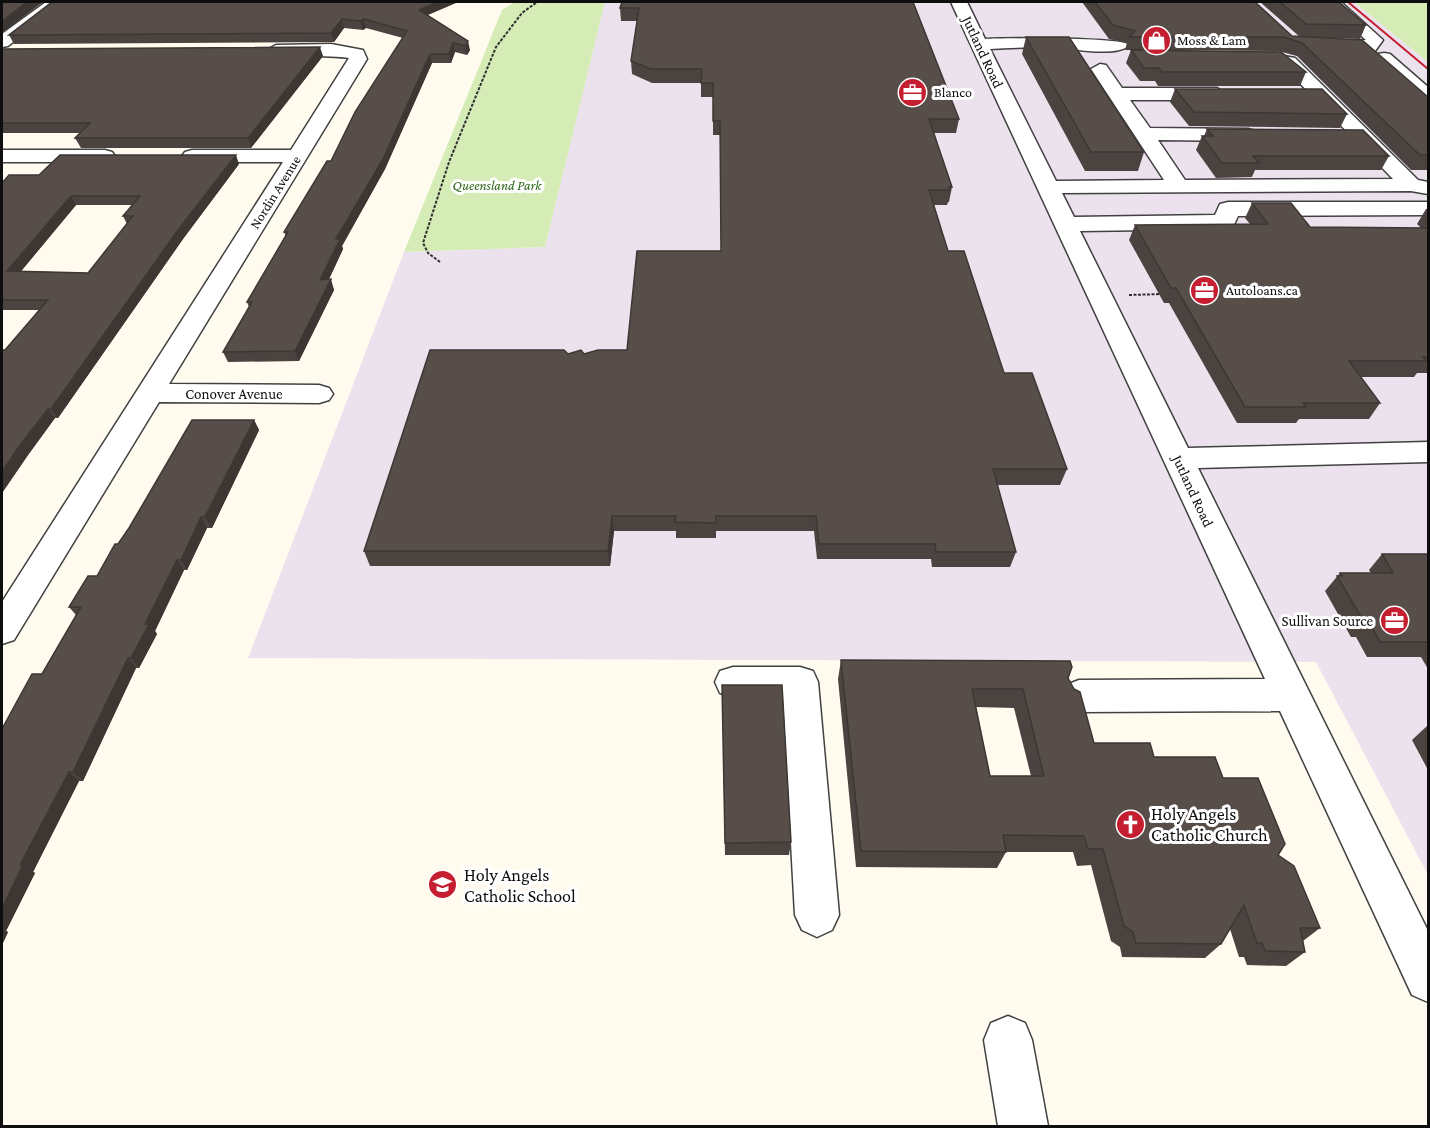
<svg xmlns="http://www.w3.org/2000/svg" width="1430" height="1128" font-family="'Crimson Pro',serif">
  <style>
    .industrial { fill: #ebe2ed }
    .green { fill: #d5ecb6 }
    .lines { fill: none; stroke-linecap: round; stroke-linejoin: round }
    .minor-casing { stroke: #414141; stroke-width: 3 }
    .path { stroke: #303030; stroke-width: 2; stroke-dasharray: 3 1.5; stroke-linecap: butt }
    .minor { fill: #fff; fill-rule: evenodd }
    .rail { stroke: #c51e31; stroke-width: 2 }
    .wall { fill: #4b4340; fill-rule: evenodd }
    .shaded-wall { fill: #3d3734 }
    .building { fill: #574e4a; stroke: #3d3734; stroke-width: 1.5; fill-rule: evenodd }
    .labels { text-anchor: middle; stroke-width: 6; stroke-linejoin: round; paint-order: stroke }
    .far-poi-label { font-size: 14px; fill: #0e0e0e; stroke: #fff; text-anchor: start }
    .far-park-label { font-size: 14px; font-style: italic; fill: #30691a; stroke: #fff }
    .far-street-label { font-size: 14px; fill: #0e0e0e; stroke: #fff }
    .street-label { font-size: 15px; fill: #0e0e0e; stroke: #fff }
    .poi-label { font-size: 15px; fill: #0e0e0e; stroke: #fff; text-anchor: end }
    .near-poi-label { font-size: 18px; fill: #0e0e0e; stroke: #fff; text-anchor: start }
  </style>
  <rect width="100%" height="100%" fill="#fffbef"/>
  <!-- industrial -->
  <path class="industrial" d="M605,2h749l74,60v813l-112,-213 -1068,-4 156,-406 141,-5z"/>
  <!-- green -->
  <g class="green">
    <path d="M515,2h90l-60,245 -141,5 98,-242z"/>
    <path d="M1354,2h74v60z"/>
  </g>
  <g class="lines">
    <defs>
      <g id="minor">
        <path d="M46,2h17l-55,44 -6,1v-13z"/>
        <path d="M951,2h16l18,37c19,-1 137,-2 144,6 -11,13 -62,3 -78,2 -20,0 -41,1 -61,2l66,132 108,-1 -73,-111 9,-5 6,1 16,23h95l9,6 -9,6h-87l20,28 98,1 7,2 3,4 -3,4 -7,2 -90,-1 27,40 208,-1 -110,-113 -22,-4 -3,-4 3,-4 6,-1 28,5 123,122 10,2v12l-17,-3 -349,2 12,24 141,-2 5,-11 8,-2h200v13l-190,1 -5,11 -8,2 -145,2 108,217 240,-6v20l-230,6 230,463v71l-16,-7 -132,-284 -201,1 -13,-5 -6,-11 6,-11 13,-5 186,-1z"/>
        <path d="M1324,2h17l42,38 -8,11 -6,1 -51,-1 -3,-4 9,-5 42,-2z"/>
        <path d="M331,44l32,6 4,9 -198,325 150,1 10,3 4,6 -4,6 -10,3 -160,-1 -145,238 -12,4v-42l281,-440h-91l-7,-2 -3,-4 3,-4 7,-2h99l58,-92c-16,-3 -76,-1 -82,-8l9,-5z"/>
        <path d="M1384,53l6,1 38,33v14l-7,-1 -43,-38 -3,-4 3,-4z"/>
        <path d="M2,150h103l7,2 3,4 -3,4 -7,2h-103z"/>
        <path d="M733,667h67l13,4 5,11 21,233 -7,15 -15,7 -15,-7 -7,-15 -12,-218h-50l-13,-4 -5,-11 5,-11z"/>
        <path d="M1008,1016l17,7 7,17 16,86h-50l-14,-86 7,-17z"/>
      </g>
    </defs>
    <!-- minor casing -->
    <use href="#minor" class="minor-casing"/>
    <!-- path -->
    <g class="path">
      <path d="M440,262l-12,-9 -5,-10 26,-81 47,-115 26,-34 15,-11"/>
      <path d="M1129,295l34,-1"/>
    </g>
    <!-- minor -->
    <use href="#minor" class="minor"/>
    <!-- rail -->
    <path class="rail" d="M1348,2l80,67"/>
  </g>
  <!-- wall -->
  <g class="wall">
    <path d="M458,2l-31,13 43,35 -3,5 -12,-3 -4,11h-19l-47,106 -43,77 1,3 -14,30 5,11 -35,71 -71,1 -5,-10 26,-45 -2,-5 39,-66 -2,-4 47,-71 72,-123 -37,-10 -3,2 -19,-2 -10,14 -320,2 -5,-9z"/>
    <path d="M622,2l337,117 -3,14h-22l18,54 -3,15h-1l-1,3h-13l14,46 56,122 63,96 -7,16h-63l19,67 -6,15h-78l-1,-8h-114l-3,-28h-98v7h-40v-7h-62l-4,35h-240l-6,-15 204,-197h16l43,-4 94,-99 -1,-116h-7v-38h-12v-14h-49l-20,-9 -1,-13 6,-40h-16l-1,-13z"/>
    <path d="M1082,2h173l37,34 8,1 -40,-35h79l27,23 -6,14 -59,-2 127,60v73h-17l-114,-114 -19,-5 -116,-1 144,22 -6,14h-142l-3,-5h-15l-14,-18 5,-13h-6l2,-7 -18,-4z"/>
    <path d="M1026,37l118,115 -6,19h-53l-63,-117z"/>
    <path d="M2,49l321,7 -72,92h-170l-6,-10 6,-5h-79z"/>
    <path d="M1175,89l172,25 -7,14 -151,-2 -19,-24z"/>
    <path d="M1207,129l182,27 -8,14h-126l-3,7 -36,1 -20,-28 6,-14h2z"/>
    <path d="M239,164l-56,75 -125,179h-3l-27,37 -26,38v-143h3l34,-40h-37v-127l37,-8zM76,205h56l-9,11 4,8 -39,49 -67,-2z"/>
    <path d="M1252,203l58,24 111,1 -4,-4 9,-15h2v164h-11l-3,4h-53l19,26 -11,16h-70l-3,4h-59l-68,-120h-5l-35,-63 6,-15 115,-1 -5,-6z"/>
    <path d="M254,420l5,10 -47,98h-5l-20,42h-3l-29,61 2,3 -18,34h-3l-53,113h-4l-46,91 2,1 -29,58 2,1 -6,13 40,-271 34,-59 -7,-8 28,-31 21,-32z"/>
    <path d="M1382,554h46v115l-7,-12h-54l-11,-20h-5l-26,-46 15,-18h31l-2,-3z"/>
    <path d="M841,660l227,18 26,65 60,14 69,21 55,77 42,73 -17,13 2,11 -19,14 -39,-1 -3,-8h-5l-9,-28 -9,15 -16,14 -83,-1 -2,-10 -9,-6 -20,-76 -14,1 -4,-14h-67l-9,16 -141,-1 -18,-188zM976,707l38,1 17,68h-41z"/>
    <path d="M722,685l69,157 -2,13h-64z"/>
    <path d="M1427,726h1v44l-16,-30z"/>
  </g>
  <!-- shaded-wall -->
  <g class="shaded-wall">
    <path d="M27,2h16l-41,31v-12z"/>
    <path d="M438,2h20l-37,16 -2,-8z"/>
    <path d="M342,19l2,9 -10,14 -3,-9z"/>
    <path d="M364,19l2,9 -3,2 -3,-9z"/>
    <path d="M468,41l2,9 -3,5 -1,-9z"/>
    <path d="M453,43l2,9 -4,11 -2,-9z"/>
    <path d="M320,47l3,9 -72,92 -3,-10z"/>
    <path d="M430,54l2,9 -47,106 -43,77 1,3 -19,41 -4,-10 16,-41z"/>
    <path d="M236,155l3,9 -56,75 -125,179 -7,-9 127,-179z"/>
    <path d="M71,196l5,9 -63,76 -6,-10z"/>
    <path d="M331,279l3,11 -35,71 -4,-10z"/>
    <path d="M48,409l7,9 -27,37 -26,38v-21l18,-27z"/>
    <path d="M254,420l5,10 -47,98 -7,-11z"/>
    <path d="M612,516l2,15 -4,35 -2,-15z"/>
    <path d="M201,517l6,11 -20,42 -6,-10z"/>
    <path d="M177,560l7,10 -29,61 2,3 -18,34 -8,-10 14,-34z"/>
    <path d="M128,658l8,10 -53,113 -10,-9z"/>
    <path d="M69,772l10,9 -46,91 2,1 -29,58 2,1 -6,13v-37l18,-43z"/>
  </g>
  <!-- building -->
  <g class="building">
    <path d="M2,2h25l-25,19z"/>
    <path d="M52,2h386l-19,8 49,31 -2,5 -13,-3 -4,11h-19l-47,105 -47,80h4l-20,41 11,-1 -36,72 -72,1 29,-50h-5l41,-70h-4l43,-71h4l24,-49 52,-81 -43,-12 -4,2 -18,-2 -11,14 -322,2z"/>
    <path d="M622,2h291l46,117h-30l23,68h-3l1,3h-21l19,61h16l40,122h28l35,96h-74l23,83h-80l-1,-8h-116l-3,-28h-100v7l-41,-1 1,-6h-64l-4,35h-244l66,-201h134l4,4 13,-4 3,4 14,-4h29l10,-99h84l-1,-130h-7v-38h-12l1,-14h-51l-20,-8 8,-53h-19z"/>
    <path d="M1095,2h160l37,34 70,4 66,57v58h-8l-118,-112 -18,-6h-155l6,-6 -22,-6z"/>
    <path d="M1280,2h59l27,23 -60,-1z"/>
    <path d="M1026,37h43l75,115h-53z"/>
    <path d="M320,47l-72,91h-173l15,-15h-88v-74z"/>
    <path d="M1131,50l150,2 25,20h-144l-3,-4h-15z"/>
    <path d="M1175,89h147l25,25 -153,-2z"/>
    <path d="M1207,129l156,1 26,26h-136l6,7h-37l-20,-27h11z"/>
    <path d="M60,155h176l-58,75 -127,179h-3l-28,36 -18,27v-122h3l43,-50h-46v-117l7,-8h30zM71,196h69l-17,20h10l-45,57 -81,-2z"/>
    <path d="M1252,203h39l19,24 118,1v129h-5l3,4h-77l31,42h-77l3,4h-61l-69,-119h-5l-36,-63 133,-1z"/>
    <path d="M192,420h62l-49,97h-4l-20,43h-4l-32,64h4l-18,34h-3l-55,114h-4l-49,93h3l-21,43v-179l30,-55h10l39,-67h-12l19,-31h9l18,-32h3l11,-16z"/>
    <path d="M1382,554h46v88h-48l-11,-20h-5l-27,-46h5l-2,-3h53z"/>
    <path d="M841,660l229,1 2,6 -4,11 6,11 6,3 14,51h56l4,14h61l8,21h35l27,66 -7,11 16,11 26,62h-20l5,24 -40,-1 -3,-8h-5l-13,-38 -23,39 -85,-1 -3,-11 -9,-6 -21,-77h-15l-4,-13 -81,-1 3,17 -145,-1zM972,689h51l21,87h-54z"/>
    <path d="M722,685h60l9,157 -66,1z"/>
  </g>
  <!-- icons -->
  <defs>
    <symbol id="shop-disc" viewBox="-11 -11 22 22"><circle r="9.5" fill="#c51e31" stroke="#fff"/><path d="M-5-2.5h2.3a2.7 3.5 0 0 1 5.4 0H5L5.5 6h-11ZM-1.5-2.5h3a1.5 2.3 0 0 0-3 0Z" fill="#fff"/></symbol>
    <symbol id="office-disc" viewBox="-11 -11 22 22"><circle r="9.5" fill="#c51e31" stroke="#fff"/><path d="M-6-3h4V-5.5h4V-3h4V5H-6ZM-1-4.5V-3h2v-1.5ZM-6 0V1H6V0Z" fill="#fff"/></symbol>
    <symbol id="church-disc" viewBox="-11 -11 22 22"><circle r="9.5" fill="#c51e31" stroke="#fff"/><path d="M-1.2-6h2.4v3.5h3.3v2.4h-3.3V6h-2.4V-.1h-3.3v-2.4h3.3Z" fill="#fff"/></symbol>
    <symbol id="school-disc" viewBox="-11 -11 22 22"><circle r="9.5" fill="#c51e31" stroke="#fff"/><path d="M0-5L7-2L0 1L-7-2ZM-4 1L0 2.5L4 1V4Q0 6-4 4Z" fill="#fff"/></symbol>
  </defs>
  <g fill-rule="evenodd">
    <use href="#shop-disc" x="1140" y="24" width="33" height="33"/>
    <use href="#office-disc" x="896" y="76" width="33" height="33"/>
    <use href="#office-disc" x="1188" y="274" width="33" height="33"/>
    <use href="#office-disc" x="1378" y="604" width="33" height="33"/>
    <use href="#church-disc" x="1114" y="808" width="33" height="33"/>
    <use href="#school-disc" x="426" y="868" width="33" height="33"/>
  </g>
  <g class="labels">
    <!-- far-poi labels -->
    <g class="far-poi-label">
      <text x="1177" y="45">Moss &amp; Lam</text>
      <text x="934" y="97">Blanco</text>
      <text x="1226" y="295">Autoloans.ca</text>
    </g>
    <!-- far-park labels -->
    <g class="far-park-label">
      <text x="497" y="190">Queensland Park</text>
    </g>
    <!-- far-street labels -->
    <g class="far-street-label">
      <text transform="translate(275 192) rotate(-58)" y="5">Nordin Avenue</text>
    </g>
    <!-- street labels -->
    <g class="street-label">
      <text transform="translate(983 52) rotate(65)" y="5">Jutland Road</text>
      <text x="234" y="399">Conover Avenue</text>
      <text transform="translate(1193 491) rotate(65)" y="5">Jutland Road</text>
    </g>
    <!-- poi labels -->
    <g class="poi-label">
      <text x="1373" y="626">Sullivan Source</text>
    </g>
    <!-- near-poi labels -->
    <g class="near-poi-label">
      <text x="1151" y="820">Holy Angels<tspan x="1151" dy="21">Catholic Church</tspan></text>
      <text x="464" y="881">Holy Angels<tspan x="464" dy="21">Catholic School</tspan></text>
    </g>
  </g>
  <!-- border -->
  <rect width="1430" height="1128" fill="none" stroke="#0e0e0e" stroke-width="6"/>
</svg>
